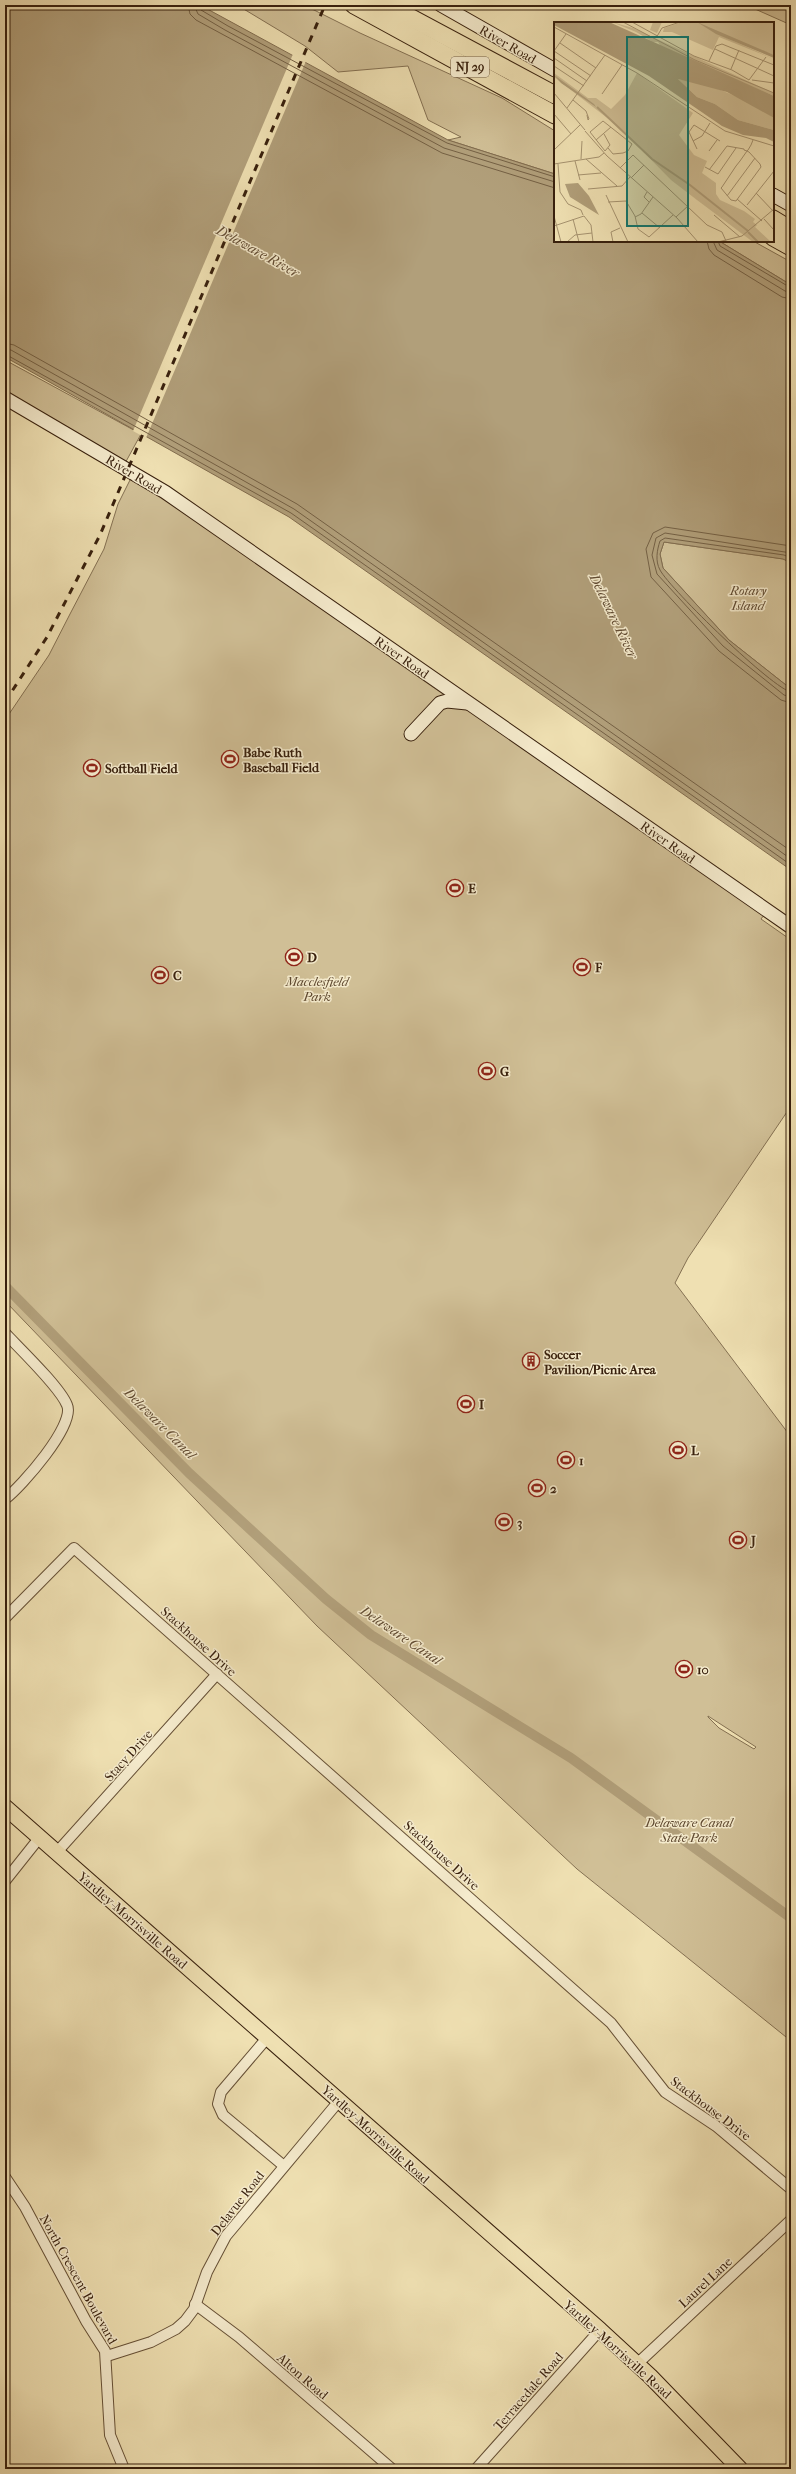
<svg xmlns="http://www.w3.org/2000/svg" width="796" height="2474" font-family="'IM FELL French Canon',serif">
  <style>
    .green { fill: #d0bf96; stroke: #847052; fill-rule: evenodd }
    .water { fill: #b19f7a; stroke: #816c4e }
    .pier { fill: #efe0b2 }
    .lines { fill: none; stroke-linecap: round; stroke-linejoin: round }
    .shore { stroke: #746044; stroke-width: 1 }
    .canal { stroke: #b19f7a; stroke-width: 10 }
    .street-casing { stroke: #665036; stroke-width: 12 }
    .secondary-casing { stroke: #38200d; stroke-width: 15 }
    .primary-casing { stroke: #38200d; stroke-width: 17 }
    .highway-casing { stroke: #38200d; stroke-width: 19 }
    .street { stroke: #f5ebcd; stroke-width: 10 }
    .secondary { stroke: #f5ebcd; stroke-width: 13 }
    .primary { stroke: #efe0b2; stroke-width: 15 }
    .highway { stroke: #efe0b2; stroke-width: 17 }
    .rail { stroke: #38200d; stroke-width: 3; stroke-dasharray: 7 7; stroke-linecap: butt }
    .labels { text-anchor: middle; stroke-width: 3; stroke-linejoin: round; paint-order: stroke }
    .shield { fill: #f5ebcd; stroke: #715d47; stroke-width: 1 }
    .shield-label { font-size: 12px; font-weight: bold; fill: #38200d }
    .street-label { font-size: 13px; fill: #38200d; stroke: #f5ebcd }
    .park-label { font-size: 13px; font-style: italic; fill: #5e482f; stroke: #f5ebcd }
    .poi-label { font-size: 13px; font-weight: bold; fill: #38200d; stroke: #f5ebcd; text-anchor: start }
    .water-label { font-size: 14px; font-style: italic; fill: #624c33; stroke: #f5ebcd }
    .inset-river { fill: none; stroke: #b19f7a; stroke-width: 2 }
    .inset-road { fill: none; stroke: #a69370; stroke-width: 1 }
    .view { fill: #0f766e; fill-opacity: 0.15; stroke: #0f766e; stroke-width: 2 }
    .inset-edge { fill: none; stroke: #38200d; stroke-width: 2 }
  </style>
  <rect width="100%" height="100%" fill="#efe0b2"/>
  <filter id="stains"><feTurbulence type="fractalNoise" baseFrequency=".005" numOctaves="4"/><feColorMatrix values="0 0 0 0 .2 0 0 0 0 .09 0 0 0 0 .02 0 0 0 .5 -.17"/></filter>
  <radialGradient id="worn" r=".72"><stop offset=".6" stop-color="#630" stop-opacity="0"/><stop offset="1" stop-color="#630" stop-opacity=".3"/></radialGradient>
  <!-- green -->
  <g class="green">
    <path d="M237,5h67l56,28 142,65 53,33v43l-107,-34 13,-3 -33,-17 -20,-54 -70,6 -33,-26z"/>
    <path d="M746,5h45v20z"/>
    <path d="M719,241h34l38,21v23z"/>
    <path d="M5,360l136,74 -18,33 -118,-69z"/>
    <path d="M132,476l254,175 5,7 72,50h3l298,207 -3,4 30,21v166l-103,152 -13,25 116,154v604l-214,-172 -260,-243 -312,-325v-581l44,-65 21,-41 34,-65 14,-45zM708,1717v-1l48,31 -2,2 -35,-21z"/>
    <path d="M664,542l120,17 7,4v126l-62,-49 -66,-72 -3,-14z"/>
  </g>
  <!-- water -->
  <path class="water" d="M5,5h195l248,135 107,34v67h164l72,44v278l-8,-4 -119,-17 -4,12 3,14 66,72 62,49v181l-502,-353 -284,-160z"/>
  <!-- pier -->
  <path class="pier" d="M293,54l13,7 -160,377 -13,-7z"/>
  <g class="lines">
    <!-- shore -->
    <g class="shore">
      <path d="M188,5l2,9 6,6 246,133 113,35"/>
      <path d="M194,5l4,9 27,16 219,118 111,34"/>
      <path d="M199,5l2,5 27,16 219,117 108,34"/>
      <path d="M707,241l2,8 5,6 68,42 9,2"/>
      <path d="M713,241l4,9 68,41 6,2"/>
      <path d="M718,241l2,5 71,42"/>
      <path d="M5,343l9,2 283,159 494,347"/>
      <path d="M5,349l6,1 283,159 497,350"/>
      <path d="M5,354l286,159 500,352"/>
      <path d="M791,546l-126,-19 -12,6 -7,16 5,28 68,74 62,49 10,3"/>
      <path d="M791,553l-126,-20 -9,5 -4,17 5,19 66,72 61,49 7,2"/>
      <path d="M791,558l-7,-3 -119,-17 -5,3c-3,9 -5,20 0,29 10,19 114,120 131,122"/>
    </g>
    <!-- canal -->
    <path class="canal" d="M5,1286l184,187 137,126 45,36 200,123 220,160"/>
    <defs>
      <g id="street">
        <path d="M5,1333c14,15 55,54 62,72 9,20 -46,82 -62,94"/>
        <path d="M5,1618l69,-70 537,475 54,69 51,34 75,63"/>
        <path d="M57,1852l160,-178"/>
        <path d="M5,1881l35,-44"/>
        <path d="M267,2038l-46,54 -3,12 5,11 61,51"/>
        <path d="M5,2177l20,30 61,114 19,30 5,84 14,34"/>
        <path d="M195,2304l44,33 153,132"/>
        <path d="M107,2356l44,-14 25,-13 9,-8 9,-12 13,-37 19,-36 113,-135"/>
        <path d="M637,2364l154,-144"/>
        <path d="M476,2469l124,-139"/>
      </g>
      <g id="secondary">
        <path d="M441,5l114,65"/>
        <path d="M773,195l18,10"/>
        <path d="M5,398l160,94 626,435"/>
        <path d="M411,734l29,-31 7,-2 20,2"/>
      </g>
      <path id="primary" d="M5,1807l595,523 50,46 90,93"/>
      <g id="highway">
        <path d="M354,5l201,110"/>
        <path d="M387,5l168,90"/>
        <path d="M773,219l18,11"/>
        <path d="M773,237l18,10"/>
      </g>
    </defs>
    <!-- street casing -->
    <use href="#street" class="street-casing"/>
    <!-- secondary casing -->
    <use href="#secondary" class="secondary-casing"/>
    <!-- primary casing -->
    <use href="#primary" class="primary-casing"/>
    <!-- highway casing -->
    <use href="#highway" class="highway-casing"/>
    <!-- street -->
    <use href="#street" class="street"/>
    <!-- secondary -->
    <use href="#secondary" class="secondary"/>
    <!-- primary -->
    <use href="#primary" class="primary"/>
    <!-- highway -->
    <use href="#highway" class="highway"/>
    <!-- rail -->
    <path class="rail" d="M5,702l42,-65 53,-102 225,-530"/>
  </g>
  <!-- icons -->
  <defs>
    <symbol id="stadium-ring" viewBox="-11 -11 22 22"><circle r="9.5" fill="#f5ebcd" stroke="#8f2418" stroke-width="1.5"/><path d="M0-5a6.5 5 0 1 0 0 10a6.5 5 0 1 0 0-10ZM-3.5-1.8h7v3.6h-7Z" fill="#8f2418"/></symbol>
    <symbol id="building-ring" viewBox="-11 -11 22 22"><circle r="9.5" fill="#f5ebcd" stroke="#8f2418" stroke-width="1.5"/><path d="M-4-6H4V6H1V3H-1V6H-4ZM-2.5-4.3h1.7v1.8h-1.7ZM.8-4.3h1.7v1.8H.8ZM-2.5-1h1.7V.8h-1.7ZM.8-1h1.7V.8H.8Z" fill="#8f2418"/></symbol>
  </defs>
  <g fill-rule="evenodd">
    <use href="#stadium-ring" x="220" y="749" width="20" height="20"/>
    <use href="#stadium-ring" x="82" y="758" width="20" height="20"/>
    <use href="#stadium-ring" x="445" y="878" width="20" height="20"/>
    <use href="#stadium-ring" x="284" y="947" width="20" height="20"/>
    <use href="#stadium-ring" x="572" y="957" width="20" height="20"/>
    <use href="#stadium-ring" x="150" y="965" width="20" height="20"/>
    <use href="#stadium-ring" x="477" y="1061" width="20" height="20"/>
    <use href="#building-ring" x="521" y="1351" width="20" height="20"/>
    <use href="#stadium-ring" x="456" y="1394" width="20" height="20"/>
    <use href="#stadium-ring" x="668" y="1440" width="20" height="20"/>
    <use href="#stadium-ring" x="556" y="1450" width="20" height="20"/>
    <use href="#stadium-ring" x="527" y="1478" width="20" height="20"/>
    <use href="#stadium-ring" x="494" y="1512" width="20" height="20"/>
    <use href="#stadium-ring" x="728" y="1530" width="20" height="20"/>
    <use href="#stadium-ring" x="674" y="1659" width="20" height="20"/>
  </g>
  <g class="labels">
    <!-- shield labels -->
    <rect class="shield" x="451" y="57" width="38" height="20" rx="3"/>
    <g class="shield-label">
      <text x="470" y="71">NJ 29</text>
    </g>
    <!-- street labels -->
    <g class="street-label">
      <text transform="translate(508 44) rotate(30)" y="5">River Road</text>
      <text transform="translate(134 474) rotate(31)" y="5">River Road</text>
      <text transform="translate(402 657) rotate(35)" y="5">River Road</text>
      <text transform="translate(668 842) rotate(35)" y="5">River Road</text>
      <text transform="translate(199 1641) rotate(42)" y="5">Stackhouse Drive</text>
      <text transform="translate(128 1755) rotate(-48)" y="5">Stacy Drive</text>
      <text transform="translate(442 1855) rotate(42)" y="5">Stackhouse Drive</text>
      <text transform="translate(133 1920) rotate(41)" y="5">Yardley-Morrisville Road</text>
      <text transform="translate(711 2108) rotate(37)" y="5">Stackhouse Drive</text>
      <text transform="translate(376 2134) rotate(42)" y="5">Yardley-Morrisville Road</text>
      <text transform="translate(237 2203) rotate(-52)" y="5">Delavue Road</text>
      <text transform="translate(79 2279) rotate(61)" y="5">North Crescent Boulevard</text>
      <text transform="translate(705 2282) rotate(-43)" y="5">Laurel Lane</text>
      <text transform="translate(618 2349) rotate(42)" y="5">Yardley-Morrisville Road</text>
      <text transform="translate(303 2376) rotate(41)" y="5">Alton Road</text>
      <text transform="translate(528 2391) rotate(-49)" y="5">Terracedale Road</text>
    </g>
    <!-- park labels -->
    <g class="park-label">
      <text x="748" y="595">Rotary<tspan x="748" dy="15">Island</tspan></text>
      <text x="317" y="986">Macclesfield<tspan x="317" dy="15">Park</tspan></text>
      <text x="689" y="1827">Delaware Canal<tspan x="689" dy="15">State Park</tspan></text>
    </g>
    <!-- poi labels -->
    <g class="poi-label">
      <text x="243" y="757">Babe Ruth<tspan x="243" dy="15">Baseball Field</tspan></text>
      <text x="105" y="773">Softball Field</text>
      <text x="468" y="893">E</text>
      <text x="307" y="962">D</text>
      <text x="595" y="972">F</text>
      <text x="173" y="980">C</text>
      <text x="500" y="1076">G</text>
      <text x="544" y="1359">Soccer<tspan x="544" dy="15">Pavilion/Picnic Area</tspan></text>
      <text x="479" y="1409">I</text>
      <text x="691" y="1455">L</text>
      <text x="579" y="1465">1</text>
      <text x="550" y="1493">2</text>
      <text x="517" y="1527">3</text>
      <text x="751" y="1545">J</text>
      <text x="697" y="1674">10</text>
    </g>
    <!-- water labels -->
    <g class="water-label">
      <text transform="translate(258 251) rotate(29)" y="5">Delaware River</text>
      <text transform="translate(614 616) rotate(64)" y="5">Delaware River</text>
      <text transform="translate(160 1423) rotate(45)" y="5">Delaware Canal</text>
      <text transform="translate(401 1635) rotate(34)" y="5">Delaware Canal</text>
    </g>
  </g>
  <!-- overview -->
  <g transform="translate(554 22)">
    <rect width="220" height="220" fill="#efe0b2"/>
    <path d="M58,0l21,6 141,65v3l-113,-49 -3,-5h-5l-17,-10zM99,0h9l-5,11 -7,-3zM128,0h92v33l-54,-20 54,24 -55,-22 -6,13 -41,-18h-9l1,-4zM0,51l34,25h8l15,11 14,-14 12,-22 56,40 -14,22 15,20 13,6 -5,12 14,10v11l4,6 24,11 11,8 -2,3 4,3 -2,2 16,15h-18l-56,-42 -26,-20 -52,-53 -65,-50zM124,57l31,6 40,17 25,16v12l-36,-10 -23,-16 -18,-7z" fill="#d0bf96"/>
    <path d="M0,0h55l165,74v22l-47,-26 -49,-13 19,18 18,7 23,16 36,10v12l-8,-4 -23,-3 -21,-9 -73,-50 -95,-51zM143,0l77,33v3l-58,-24zM0,53l40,29 2,3 -35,-24zM24,161l11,13 10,19 -29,-18 -5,-13z" fill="#b19f7a"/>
    <path class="inset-river" d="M43,85l55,52 38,26 58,46M194,210l10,10"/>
    <path class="inset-road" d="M69,0l72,38 79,33M78,0l62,34 38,14 17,10 17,-23M0,5l83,46 88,58 49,15M102,16l6,-10 18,-6M6,21l36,25M161,27l59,27M0,29l37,25M0,29l12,-17M0,36l33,23M155,39l7,-15 6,-2 52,21M0,44l30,20M177,47l8,-19M198,58l22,3M0,71l31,37M48,72l20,-29M19,78l13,11 3,8 -1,1 -1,-5M13,86l38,-53M0,92l17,20M31,109l22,25 70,62 21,24M50,112l6,11 -5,6 -15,-19 13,-11 29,23 -4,7 -5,2 -10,1 -5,-6M42,118l15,-13M139,119l9,-5 8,-13M143,127l-8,-17 5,-7 26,16M0,128l26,-25M155,129l8,-11M27,137l1,-18M32,137l31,27M21,139l5,19M0,142l45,-7 5,-4M4,142l2,28 8,12 13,6 2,5M151,145l13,7 18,-26M66,146l13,-13 74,70 15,7 4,9M155,148l18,-24 17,3v1l3,1 2,1 11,12 1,3 -25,34 -5,-1 -10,-12 1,-1 14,-21 4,-5 7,-10 1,-1 3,-5 2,-5M24,153l23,-2M77,156l13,-13M34,167l34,-3 8,-9M93,170l-3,5 5,5M202,171l18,19M52,173l22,47M173,174l28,-38M183,177l25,22M54,180l18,-1 9,15 3,13 11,8M193,183l27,-34M88,191l18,15M160,193l26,22M0,194l7,26M81,195l6,-3 12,-17M122,195l13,-12M19,197l6,23M210,197l10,11M0,204l30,-10 7,9 2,17M95,215l24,-22M13,220l8,-7 17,-2M59,220l-2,-10 9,-4M164,220l24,-6 32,-27"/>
    <path class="view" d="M73,15h61v189h-61z"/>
    <rect width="220" height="220" class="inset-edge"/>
  </g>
  <!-- margin -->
  <rect width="796" height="2474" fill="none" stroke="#efe0b2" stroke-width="20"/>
  <rect x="6" y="6" width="784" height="2462" fill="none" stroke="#38200d" stroke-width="2"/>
  <rect x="10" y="10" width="776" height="2454" fill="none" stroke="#38200d"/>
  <rect width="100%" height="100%" filter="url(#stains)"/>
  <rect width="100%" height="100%" fill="url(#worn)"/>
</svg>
